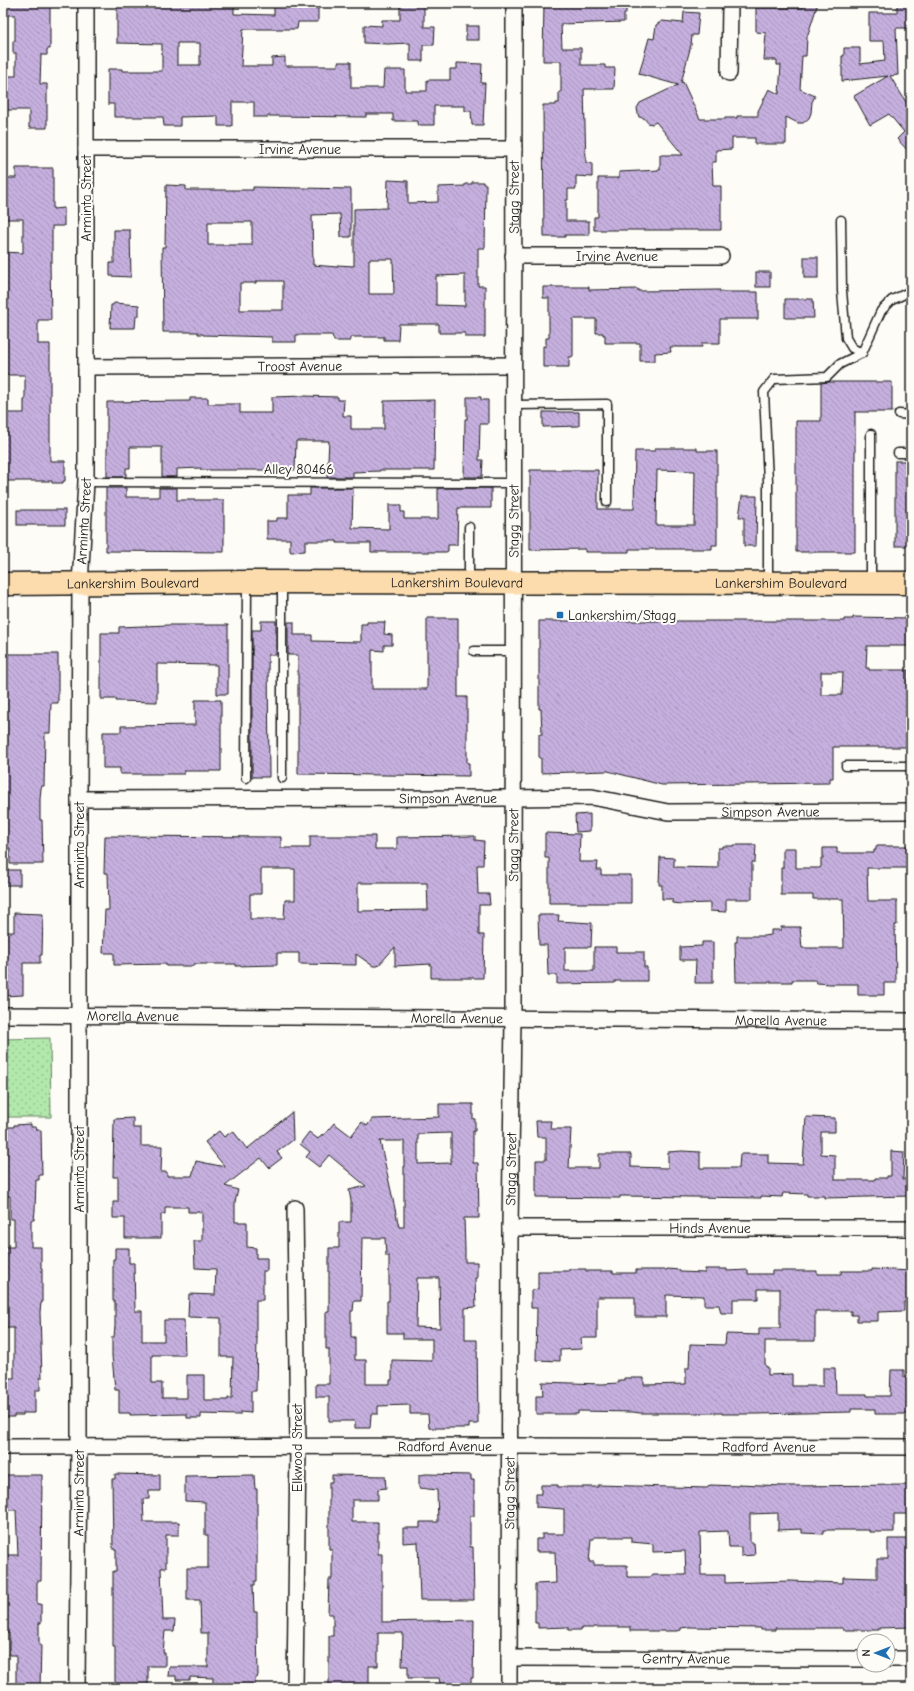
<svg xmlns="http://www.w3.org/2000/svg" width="914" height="1691" font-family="'Comic Neue',sans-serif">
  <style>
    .grass { fill: url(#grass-dots); stroke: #678264 }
    .building { fill: url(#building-back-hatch); stroke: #1c1c1c; fill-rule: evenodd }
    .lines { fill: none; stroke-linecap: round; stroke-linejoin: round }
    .lane-casing { stroke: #1c1c1c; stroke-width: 11 }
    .street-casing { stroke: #1c1c1c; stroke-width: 18 }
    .primary-casing { stroke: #1c1c1c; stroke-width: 25 }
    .lane { stroke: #fdfcf7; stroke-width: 8 }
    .street { stroke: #fdfcf7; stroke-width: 15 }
    .primary { stroke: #fcdcac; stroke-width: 22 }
    .poi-dot { fill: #1f6fb2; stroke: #fdfcf7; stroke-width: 1.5 }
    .labels { text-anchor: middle; stroke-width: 4; stroke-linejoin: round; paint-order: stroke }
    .street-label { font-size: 14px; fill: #1c1c1c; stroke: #fdfcf7 }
    .poi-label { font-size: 14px; fill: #1c1c1c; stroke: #fdfcf7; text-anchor: start }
  </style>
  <defs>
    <pattern id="grass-dots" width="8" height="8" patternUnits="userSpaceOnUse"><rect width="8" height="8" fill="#b2e8ab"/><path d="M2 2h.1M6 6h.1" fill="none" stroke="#98c693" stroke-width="1.8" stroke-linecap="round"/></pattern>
    <pattern id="building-back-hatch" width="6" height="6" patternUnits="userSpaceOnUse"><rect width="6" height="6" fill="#c5afde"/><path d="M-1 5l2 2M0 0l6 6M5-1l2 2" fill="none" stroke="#a996be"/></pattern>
  </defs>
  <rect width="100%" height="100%" fill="#fdfcf7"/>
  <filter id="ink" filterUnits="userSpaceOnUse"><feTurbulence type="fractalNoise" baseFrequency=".025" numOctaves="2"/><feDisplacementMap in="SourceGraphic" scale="8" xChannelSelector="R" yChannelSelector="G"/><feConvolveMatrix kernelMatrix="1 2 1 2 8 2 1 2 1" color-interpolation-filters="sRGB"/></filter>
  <g filter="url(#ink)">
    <!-- grass -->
    <path class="grass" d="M50,1038l1,79h-48v-78z"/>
    <!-- building -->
    <g class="building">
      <path d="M6,3h40v3h4v43h-3v6h-6l-1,29h7v44h-18v-18h-26v-34h13v-23h-3v-12h2v-26h-9z"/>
      <path d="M117,3h117v11l40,1v-12h44v19h-20l-1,7h-54l-2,37h31v-8l13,-1v9h53v-4h13v26h32l1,-18h21v21h22v-11h23v-11h7v-6l25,1 -1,19h4l-2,42h-11l-1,-14h-6v-5h-31v19h-16v-4h-25v-7h-27v3l-98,-1v1h-14v-15h-22v24h-14v-10l-38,1v9h-16l-1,-9h-49v-13h-6v-35h14v2h40v-27l-45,-1zM177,43h23v22h-23z"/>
      <path d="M400,3h24v24h11l-1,18h-11v16h-13v-18l-22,1 -24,-1v-18l18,1v-6h18z"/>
      <path d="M544,3h82v11h-2v8l-63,2 1,24h19v17h24v3h10l-1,21h-30l2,74h6v14l-16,-1v13h-8v11h-2v21h23v14h-24v2h-21l-1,-132h13v-2h3v-11h2v-31h-18z"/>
      <path d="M803,3h15l-11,34 -1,19h-4l-2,33 15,7 -3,6 -1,11 -2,5 -6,5h-5l-12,-6v27h-31v-6h-23v11l-16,1v12h-4l1,24h8v44h-127v-13h4v-39h21v-6l41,-2v-15h23l-27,-33 -4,2 -4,-1 -4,-5 -5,-1 -1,-3 -1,-6 3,-5 38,-18 -39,-11 10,-36 5,1 2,-14 6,-4 21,2 1,-11 15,1 -2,22h-5l-1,10 -10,38 2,-1 17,37h25v-1h12v-2h21v-5l11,-22 10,5 2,-29h-4v-5h-13l2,-27 -10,-1v-24h47z"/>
      <path d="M897,3h14v25h-15l2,47 -8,1 21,34v44l-14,-15 7,-7 -15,-18 -19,11 -16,-29 34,-20 -46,5v-25h2v-8h16v16l25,-3 -1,-20h-15v-28h28z"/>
      <rect x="466" y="26" width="13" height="14"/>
      <path d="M16,168h37v41l11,-1v18h-12v36h-2l1,58h-13v24h12v117h15v20h-2v2h-11v-2h-49v-68h21v-13h1v-25h-22v-123l20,1v-34h-20v-41h13z"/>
      <path d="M388,180l20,1v22l30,-1v-15l27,-1v-2h7v-2h11v2h3l-1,64h-7v38h7v51h-20v-4h-26v-9h-40l-1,16h-14v-3h-34v4h-16l-2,-6h-36v7h-24v-5l-69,-2v-1h-5v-2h-35l-1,-85h3l1,-62 20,1v4h67v-3l98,2v48h-10l-1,-23 -28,1 1,50 24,2v-2l17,1v-57l33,-1zM208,222h44v23h-44zM369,259h24l1,35h-25zM465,275v31l-29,-1v-29zM256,281h27v29h-43v-27h16z"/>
      <path d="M114,230h16l1,47 -21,-1v-13h4z"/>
      <rect x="804" y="257" width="14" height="21"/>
      <rect x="756" y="272" width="14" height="15"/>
      <path d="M543,287h46v3l49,-1v2l82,-1v2h38v27h-38v24h-18v4h-32l1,5 -16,1v8h-15v-18h-35v-8h-2v-2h-7v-14h-23v38h-4v10h-26v-21h3v-8h3v-40h-6z"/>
      <path d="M785,299h28l1,19h-29z"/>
      <path d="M114,303l25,2v11h-3l-1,12h-25l1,-23h2z"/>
      <path d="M829,382h63v30h-37v140h-59v-131h25v-38z"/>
      <path d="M304,396l34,1v3h6l-1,16h8v13h33v-28l51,-1 -1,70h-54v1l-27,1v5h-26l2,-36h-33l-1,29h-94v-2l-24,1v8h-15v-30h-32v21h-4v9h-19v-75l83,-1v-3h18v6h32v9h32v-16z"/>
      <path d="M467,397h14v3h7v24h-8l-1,36h4l-1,17h-18l1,-58h2z"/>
      <path d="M543,412h36v14l-36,1z"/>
      <path d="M655,448h42v3h20v94h-5v4h-83v3h-44v-3l-55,1v-80h68v39h36l1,-58h20zM657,470l38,1 -1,54h-38z"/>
      <rect x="895" y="461" width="16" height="85"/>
      <path d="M106,488h20v9h33v-9h18v12h47v52l-118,-1z"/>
      <path d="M310,488h43l-1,40 37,1v-24h12v7h3v7h34v-31h53v20h-33l-1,37h-9v6l-2,1h-75v-9h-34v-2h-32v10l-14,1 -1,-1v-12h-23v-18h10v-3h11v-23h22z"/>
      <path d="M742,496h15l-1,50h-12v-29h-5z"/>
      <rect x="17" y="510" width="48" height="15"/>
      <path d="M853,617l58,1v28h-44l-1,22h3v2h39v50h3v27h-78v31h-3v5l-168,2 -54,-14 -67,2v-15h-2v-24h3l-1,-25h-2v-88h305v-2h9zM821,672h22l-1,23h-21z"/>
      <path d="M427,618h31v79h9v66h2v13l-171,-2v-119h-10v-33h6v13h18v6l49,1v-18h6v-2h18l-1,12 8,1v10h-8v6l-12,-1v39h55z"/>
      <path d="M261,621h15v34h-8l1,122h-17v-147h9z"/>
      <path d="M168,625h60v69h-11v-29l-60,-1v38l-41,-1 1,-2h-16v-66h18v-6z"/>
      <path d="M3,654h55v49h-7l-1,30h-5l-1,53h-2l-1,2 -1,11v21h2l1,44h-33v-16h-7z"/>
      <path d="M195,700h26v71h-37v3h-64v-6h-17v-36h18v-6l74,-1z"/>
      <path d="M590,814v17l-14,1 -1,-17z"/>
      <path d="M545,833l35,1 -1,28h19l-1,8h4v5h30v28h-82v-45h-4z"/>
      <path d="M105,836l176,1v11h29v-12h65v13h22v-12l78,-1v4l9,1 -1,24h-6l1,29h11l1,11h-11v30h5l-1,43h-52v-14l-36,2v-19l-17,19h-5l-17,-12v11l-57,-1v-11h-22v12l-41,1v-2h-43v2h-27v-2l-52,1v-12h-11l2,-43h4l-1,-37h-4zM261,869h34v31h-10l-1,19h-34v-25h11zM358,883h69l1,27 -70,1z"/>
      <path d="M733,845h23l-1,17h-3v37h-26v13l-16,-1v-8l-29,1 -9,-1v-4h-10v-14h-3l1,-28 14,1v9l44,1v-20h4v-2h11z"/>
      <path d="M876,846h35v22h-44l1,33h29v24h-2l1,58h-12v12h-26v-11h-28l-13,-1 -1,-3h-24v2h-56l-1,-40h2v-6h27l7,-1v-5h10v-3h19l2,21h42l-1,-49h-30v-4h-32v-27h2v-20h13v20h23l2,-1v-9h2v-10h14v5h37v-3h2z"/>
      <rect x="3" y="870" width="17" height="15"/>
      <path d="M14,913l29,1 -1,41h-2v8h-17v32l-20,1v-64h11z"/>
      <path d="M538,915h21l-1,6 34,2 -1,24h-26v24h29v-24h22v5h28v15h3v14h-32v2l-58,1v-9h-9l-1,-30h-8z"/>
      <path d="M702,942h11v41h-18l1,-23h-16v-13l22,-1z"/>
      <path d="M439,1104h34v15h2v12h-2v32h5l1,55h-15l1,31v13h12v16h-2l1,29 -11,1v32h12l1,84h-9v4h-40l-1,-14h-18v-9l-32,1v8h-7l-1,14h-15v-7h-26v-24h-13v-13h13v-35h-3v-37h3v-64h10v-26h12v-21l-2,-11 17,-4 -37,-31 -10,12 -13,-10 4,-5 -10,-8 9,-12 9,7 4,-5 1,2 11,-13 17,13 11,-14 5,4 5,-7 67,-2zM451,1133v30l-33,1v-30zM380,1141h24v86h-5zM362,1238h23l1,18h3v45h-2v32h16v6h29v22l-40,-1v20h-2v4h-24v-24h-11v-23h-4v-26h2l1,-10h7zM417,1278h22l1,50 -24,-1z"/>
      <path d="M292,1112l1,28 -16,12 5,6 -13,10 -8,-10 -36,28 13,4 -3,12v20h12v25l9,1v10h11v13h-4v29h-7v38h1l-1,53h-5v22l-11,-1v3l-39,-1v4h-14v-4l-57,1v-2h-11v-23h-4l-3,-34v-19h2l1,-11v-25h-2v-42h2v-11h14v15h5l1,48h7v30h22v-21h20l1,35h-33v28h10v15h25v-23h17v25h24v-2h4l1,-41h-12v-39l-33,-1 1,-23 26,1 1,-26 -21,-1 -1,-27h8v-29h-14v-5h-23v7h-4v24h-36v-20h-12v-16h5v-25h-5l1,-58 19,-1v10h8v18h21l-1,26h6v4h25l4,-15 29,6 -20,-25 14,-11 5,6 9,-6 14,18z"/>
      <path d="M806,1117l29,1v14h-14v22l14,1v25h40v-2h12v-2h4v-25l13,1 -1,27h8v17l-87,2v-2h-17v-2l-24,-1 -1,4 -21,-1v2l-136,-2h-5v2l-84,-1v-37h10v-23h-9l-1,-16h15l-1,8h21l-2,39h30v-14h32v13l37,1v-16l14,-1 18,1v16h39l1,-14h28v9l35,1z"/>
      <path d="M31,1124v3h5l1,3h4l1,45h-3v5h-3l-1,30 -1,10h-3v27h10v21h1v35h-1l-1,9 2,66h-2v12h-5v23h-12v2h-9v2h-11v-12h1v-5h2v-22h8v-50h-8l-1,-42h-2v-30h3v-9h8v-28h-4v-23h-7v-40h3v-29h8v-2z"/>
      <path d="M569,1269h17v2h27v2h23v-3h31v-1l13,1v2l25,1v-4h22v2l21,-1v4h24v-3h45v3h24v-3h31v-2l39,2v31h-7v9l-26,1v9h-21v-6h-6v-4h-36v30h-50v22l1,4h2v8l24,-1v12h31v-18h12l1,26h31v2h23l1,-26h13v7h7v37h-36v-5h-24v3l-95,2h-34v-1h-82l-7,-1 -55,-1v3h-42v-18h7l-1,-14 60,2 17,-1v-3h5v-2h20v7l42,-1v-16h3l1,-24 35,1 1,-11 33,1v-7h21v-39h-22v10h-25v14h-12l-2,-8h-15v-9l-38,-1v22h-31v-20h-38v41h-16l1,11 -22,1v11l-24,-1 1,-52h-6v-18l7,-1v-18h31z"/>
      <path d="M115,1474l45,1v16h-11v8h-6l1,23h35v13h-13v33h-5l2,52h12l-1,11h-9l-2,22h2v13h-17v22h-33v-41h-2v-76h3v-22h-3l-1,-70h3z"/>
      <path d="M426,1474l45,1v5h3v36h-4v31h3l1,53h-54l-2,-58 -15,1v-15h17v-6h18l-1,-32 -18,-2v-13z"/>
      <path d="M3,1475h39l-1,106h-4v23h4v19h-2v22h2l-1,43h-24v-33h-7v-22h-6v-78h15l-2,-45h-13z"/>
      <path d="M254,1475l1,14h2v92h-2v4h-2l1,27h3v14l1,49 -1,3h-2v10h-42v-10l-23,-1v3h-14v-4h-8l1,-9h39v-34h-7l-1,-33h-13v-32h21v-33h-3v-33l-20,-1v-25z"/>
      <path d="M332,1475l53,1 1,12 -8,1v11h-26v22h26v32h4v68l92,-2 -1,58h-2v10h-30l-2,-10h-31v-12h-6l1,-33h-25v33h-9v22h-40v-52h4v-22h-5l1,-35h3v-30h-3v-67h3z"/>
      <path d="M739,1484l44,2 125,-1v2h3v27h-17v18h-25v-2h-46v4l-21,-1v-4l-24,1v-17l-28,1v29h4l1,12 -14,1v-9h-12l-1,-16 -28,1 1,43h24v8l65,-2 53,2v-6l34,1v-19h11v-20h23v88l-32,1v2h-36v-2h-68v2h-14v-2l-72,-1 -8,1v2l-4,1h-47v-4h-36v1h-13v2h-13v-3l-30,1v-5h-3v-39l21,-1 -1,-31h-19v-13h6v-5h22v-25l-28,-2v-13h5v-9h17v2h40v-2l109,3 3,-3 29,1zM594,1537h37v5l22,2v8l32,-1 1,24h-32l-3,1v1h-24v-12h-33v-3h-5l2,-23h3z"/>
    </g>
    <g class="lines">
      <defs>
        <g id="lane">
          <path d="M841,220l1,71 4,47 6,10 10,5"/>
          <path d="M513,405l94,-1v98"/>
          <path d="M899,414l12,1"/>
          <path d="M898,453h13"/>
          <path d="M86,482l427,1"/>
          <path d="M469,582v-55"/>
          <path d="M768,582v-100l-4,-90 10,-13 53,-2 13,-13 22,-11 19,-42 11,-11 19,-9"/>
          <path d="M871,582v-148"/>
          <path d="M282,583v195"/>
          <path d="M474,651h39"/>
          <path d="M846,766h65"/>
          <path d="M246,778l1,-195"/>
        </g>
        <g id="street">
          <path d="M729,73l1,-70"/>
          <path id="s1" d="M86,149h428"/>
          <path id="s2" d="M513,256h208"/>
          <path id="s3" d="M86,367l427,-2"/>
          <path id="s4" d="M79,799l434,-1 79,-1 76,15 243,-1"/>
          <path id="s5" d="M3,1015l908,6"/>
          <path d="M295,1208l3,238 -3,242"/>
          <path id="s6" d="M510,1228h401"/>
          <path id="s7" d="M3,1447l506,-1 402,1"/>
          <path id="s8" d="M509,1658l355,1"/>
          <path d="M888,1659h23"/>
          <path id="s9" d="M77,1688l2,-242v-647l1,-215 6,-102v-479"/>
          <path id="s10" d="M509,1688l1,-460 3,-209 1,-1016"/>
        </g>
        <g id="primary">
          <path id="s11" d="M3,584l244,-2 664,1"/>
        </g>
      </defs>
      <!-- lane casing -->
      <use href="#lane" class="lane-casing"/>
      <!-- street casing -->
      <use href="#street" class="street-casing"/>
      <!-- primary casing -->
      <use href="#primary" class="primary-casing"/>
      <!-- lane -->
      <use href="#lane" class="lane"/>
      <!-- street -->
      <use href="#street" class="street"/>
      <!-- primary -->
      <use href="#primary" class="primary"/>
    </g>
  </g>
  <!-- markers -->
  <rect class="poi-dot" x="556" y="611" width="8" height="8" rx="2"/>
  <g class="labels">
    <!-- street labels -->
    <g class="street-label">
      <text dy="5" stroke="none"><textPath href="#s1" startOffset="214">Irvine Avenue</textPath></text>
      <text transform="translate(86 198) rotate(-90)" y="5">Arminta Street</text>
      <text dy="5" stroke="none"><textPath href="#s10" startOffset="1491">Stagg Street</textPath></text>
      <text dy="5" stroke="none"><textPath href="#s2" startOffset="104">Irvine Avenue</textPath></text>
      <text dy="5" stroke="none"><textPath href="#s3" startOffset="214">Troost Avenue</textPath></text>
      <text x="299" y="474">Alley 80466</text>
      <text dy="5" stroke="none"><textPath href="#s9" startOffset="1167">Arminta Street</textPath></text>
      <text dy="5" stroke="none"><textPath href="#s10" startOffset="1167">Stagg Street</textPath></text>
      <text dy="5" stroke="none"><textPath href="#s11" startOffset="130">Lankershim Boulevard</textPath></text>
      <text dy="5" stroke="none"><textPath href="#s11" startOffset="454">Lankershim Boulevard</textPath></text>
      <text dy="5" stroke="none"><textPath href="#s11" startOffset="778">Lankershim Boulevard</textPath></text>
      <text dy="5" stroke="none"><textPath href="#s4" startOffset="369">Simpson Avenue</textPath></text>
      <text dy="5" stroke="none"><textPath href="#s4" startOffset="693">Simpson Avenue</textPath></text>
      <text transform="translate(79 845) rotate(-90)" y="5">Arminta Street</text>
      <text dy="5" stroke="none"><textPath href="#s10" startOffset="843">Stagg Street</textPath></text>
      <text dy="5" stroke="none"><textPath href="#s5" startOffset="130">Morella Avenue</textPath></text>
      <text dy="5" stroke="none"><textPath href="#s5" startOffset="454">Morella Avenue</textPath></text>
      <text dy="5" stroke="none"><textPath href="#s5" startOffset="778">Morella Avenue</textPath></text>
      <text transform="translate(79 1169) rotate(-90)" y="5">Arminta Street</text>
      <text dy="5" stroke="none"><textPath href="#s10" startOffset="519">Stagg Street</textPath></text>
      <text dy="5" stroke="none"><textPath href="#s6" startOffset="200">Hinds Avenue</textPath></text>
      <text dy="5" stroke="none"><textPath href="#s7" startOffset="442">Radford Avenue</textPath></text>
      <text dy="5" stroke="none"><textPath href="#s7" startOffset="766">Radford Avenue</textPath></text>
      <text transform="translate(297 1448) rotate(-90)" y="5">Elkwood Street</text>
      <text dy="5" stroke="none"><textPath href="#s9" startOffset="195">Arminta Street</textPath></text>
      <text dy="5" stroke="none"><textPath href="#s10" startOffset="195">Stagg Street</textPath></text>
      <text dy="5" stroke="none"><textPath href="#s8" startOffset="177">Gentry Avenue</textPath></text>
    </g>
    <!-- poi labels -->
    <g class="poi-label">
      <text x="568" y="620">Lankershim/Stagg</text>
    </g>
  </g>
  <!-- margin -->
  <rect width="914" height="1691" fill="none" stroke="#fdfcf7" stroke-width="16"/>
  <rect x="8" y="8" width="898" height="1675" fill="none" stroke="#1c1c1c" stroke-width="1.5" filter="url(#ink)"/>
  <!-- north arrow -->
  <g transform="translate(876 1653) rotate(270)"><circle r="19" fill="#fdfcf7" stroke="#a3a29f"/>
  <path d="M0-3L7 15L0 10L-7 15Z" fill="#1f6fb2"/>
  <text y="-6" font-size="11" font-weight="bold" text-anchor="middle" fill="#1c1c1c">N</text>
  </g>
</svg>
